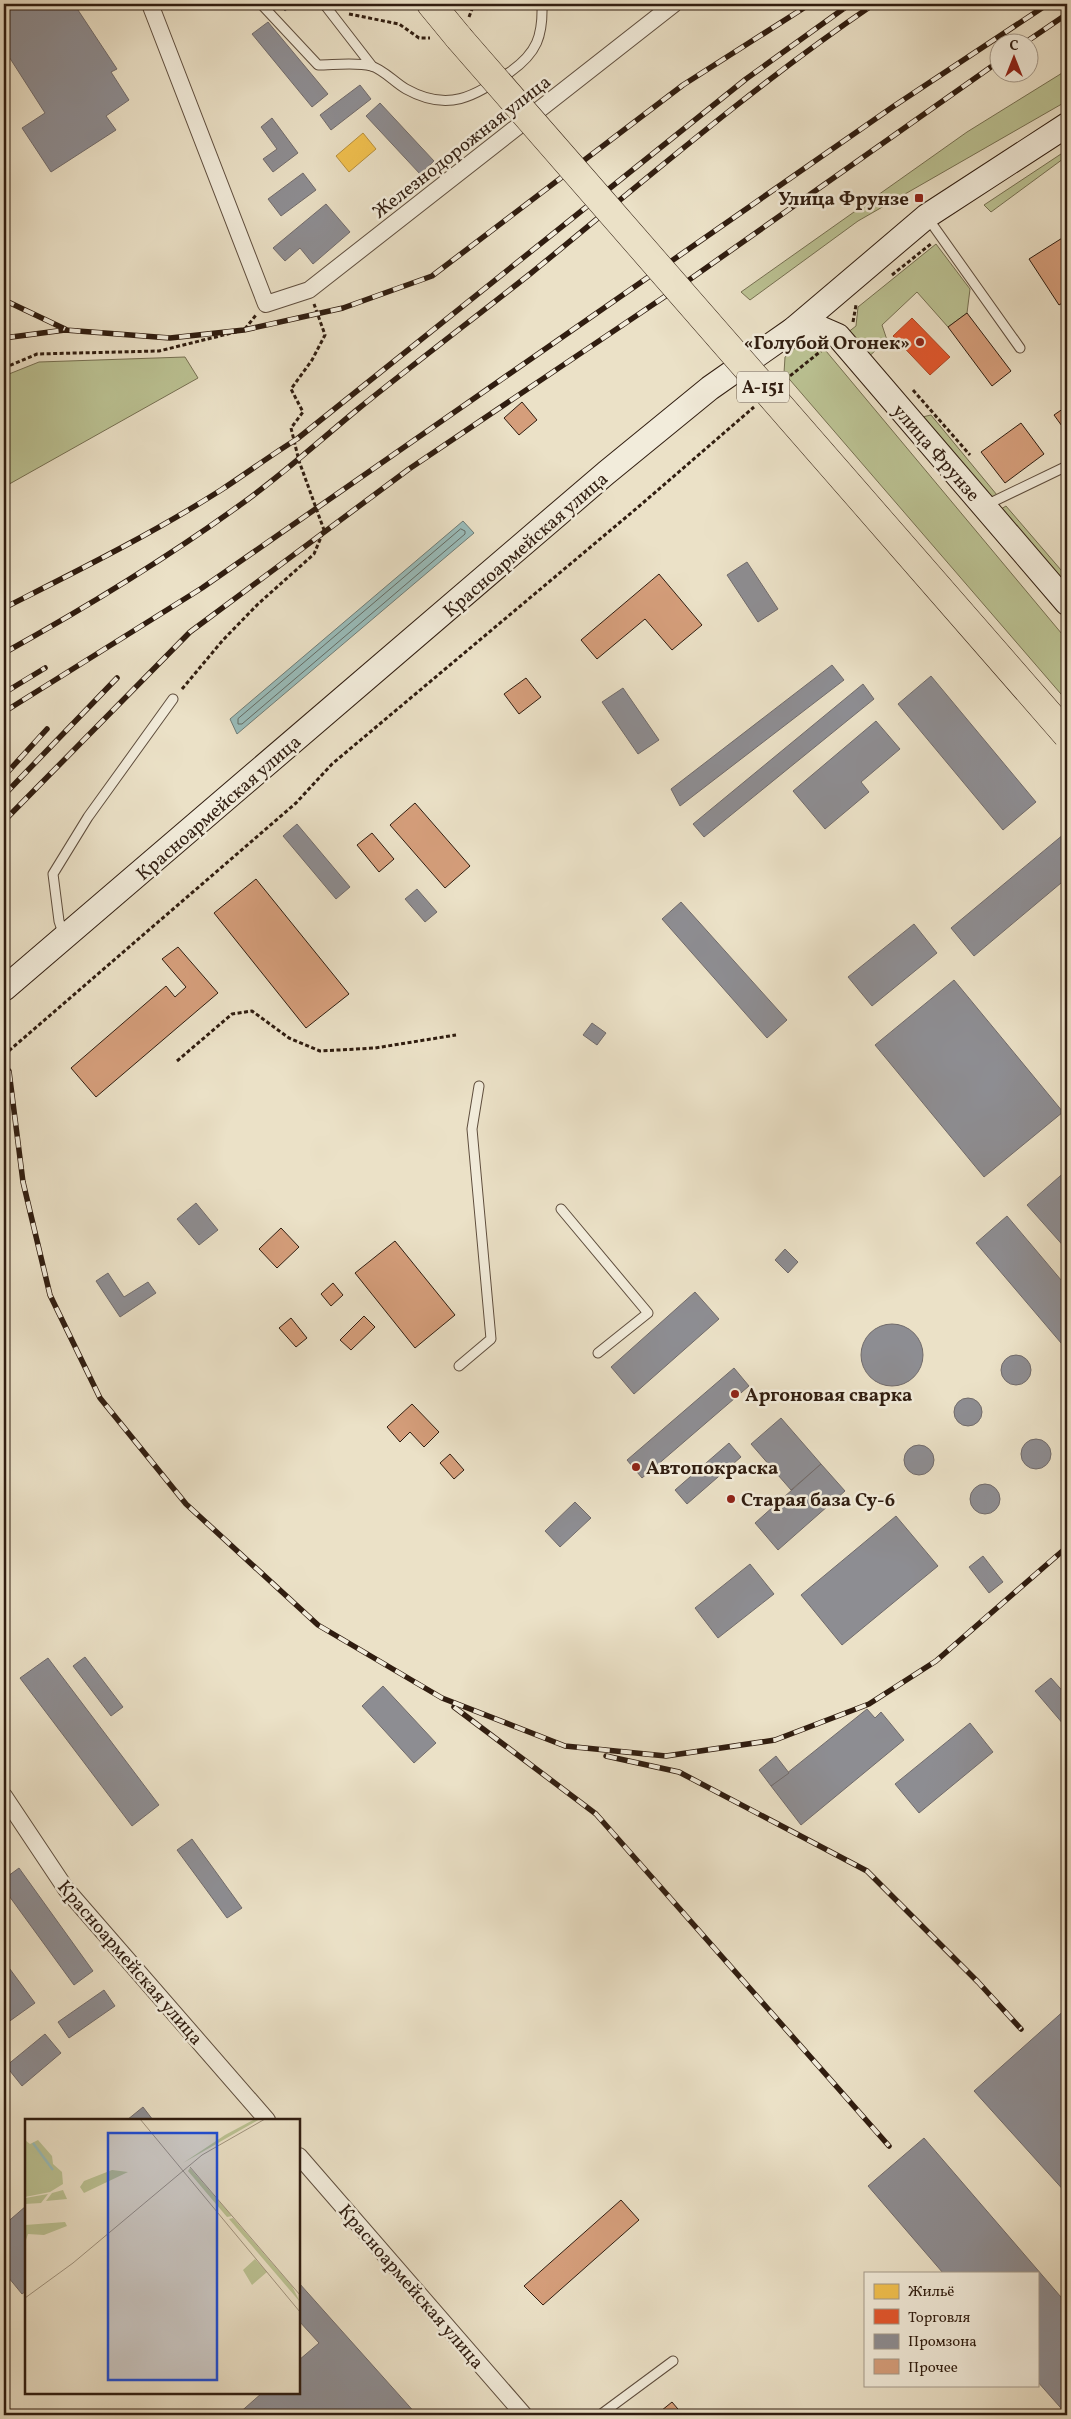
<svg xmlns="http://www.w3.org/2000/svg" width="1071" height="2419" font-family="Vollkorn,serif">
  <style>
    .green { fill: #bbc293; stroke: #767052 }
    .water { fill: #99bcba; stroke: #6f7c76 }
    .homes { fill: #f2c14e; stroke: #b8903b }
    .shops { fill: #e4572e; stroke: #ae4625 }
    .industry { fill: #8d8d92; stroke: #716b6b }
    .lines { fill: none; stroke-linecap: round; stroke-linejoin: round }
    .shore { stroke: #646c65; stroke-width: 1 }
    .building { fill: #d59e7b; stroke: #301d10 }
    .lane-casing { stroke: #5f4e3e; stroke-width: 11 }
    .street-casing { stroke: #5f4e3e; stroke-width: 18 }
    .secondary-casing { stroke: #301d10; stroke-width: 26 }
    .highway-casing { stroke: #301d10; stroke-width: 29 }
    .path { stroke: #301d10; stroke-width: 3; stroke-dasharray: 4 2.5; stroke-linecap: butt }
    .lane { stroke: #f2ecdb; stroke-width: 9 }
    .street { stroke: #f2ecdb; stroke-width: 16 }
    .secondary { stroke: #f2ecdb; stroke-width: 24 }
    .highway { stroke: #ebe1c7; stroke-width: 28 }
    .rail-casing { stroke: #301d10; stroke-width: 5.5 }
    .rail { stroke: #f2ecdb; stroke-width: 4; stroke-dasharray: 11; stroke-linecap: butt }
    .highway-bridge-casing { stroke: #301d10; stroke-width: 29; stroke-linecap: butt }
    .highway-bridge { stroke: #ebe1c7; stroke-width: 28 }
    .poi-dot { fill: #8f2418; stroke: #f2ecdb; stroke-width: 2 }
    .labels { text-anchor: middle; stroke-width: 5; stroke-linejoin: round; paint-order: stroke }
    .shield { fill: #f2ecdb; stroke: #6a5b4d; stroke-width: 1 }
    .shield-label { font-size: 18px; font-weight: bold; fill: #301d10 }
    .street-label { font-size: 19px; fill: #301d10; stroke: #f2ecdb }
    .poi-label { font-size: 19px; font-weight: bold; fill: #301d10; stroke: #f2ecdb; text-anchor: start }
    .inset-river { fill: none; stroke: #99bcba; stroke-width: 2.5 }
    .inset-road { fill: none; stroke: #a0937e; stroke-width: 1 }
    .view { fill: #1d4ed8; fill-opacity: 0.15; stroke: #1d4ed8; stroke-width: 2.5 }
    .inset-edge { fill: none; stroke: #301d10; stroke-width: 2.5 }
  </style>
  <rect width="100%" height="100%" fill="#ebe1c7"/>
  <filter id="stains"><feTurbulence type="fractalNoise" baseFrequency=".004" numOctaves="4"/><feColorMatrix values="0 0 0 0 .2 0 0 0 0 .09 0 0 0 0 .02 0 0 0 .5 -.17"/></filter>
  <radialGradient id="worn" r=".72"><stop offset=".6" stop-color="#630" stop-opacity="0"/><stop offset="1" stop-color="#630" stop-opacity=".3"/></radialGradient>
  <!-- green -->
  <g class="green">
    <path d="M1067,70v31l-209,120 -108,79 -9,-8 226,-160z"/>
    <path d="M1067,150v6l-76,56 -7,-7z"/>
    <path d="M936,244l34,45 -3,24 -19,14 -31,-35 -35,33 5,15 -22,20 -18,-27 9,-7 2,-19z"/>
    <path d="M801,343l25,8 241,289v61l-283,-328 1,-16z"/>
    <path d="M185,357l13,21 -194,109v-111l35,-14z"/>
    <path d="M931,415l66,80 -7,4 -72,-81z"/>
    <path d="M1006,506l61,71v14l-69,-80z"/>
  </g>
  <!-- water -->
  <path class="water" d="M463,521l11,12 -237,201 -7,-15z"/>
  <!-- homes -->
  <path class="homes" d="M363,133l13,16 -27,23 -13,-16z"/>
  <!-- shops -->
  <path class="shops" d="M912,318l38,39 -20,18 -37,-39z"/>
  <!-- industry -->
  <g class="industry">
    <path d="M4,4h70l43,65 -6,3 18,28 -23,16 10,14 -65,42 -29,-44 23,-15 -41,-64z"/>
    <path d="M279,4h14l-8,7z"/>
    <path d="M268,22l60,72 -16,13 -60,-73z"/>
    <path d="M360,85l11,14 -40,31 -11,-15z"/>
    <path d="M380,103l54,58 -14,13 -54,-58z"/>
    <path d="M272,118l26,35 -25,19 -10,-13 14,-10 -16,-22z"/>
    <path d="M303,173l13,17 -35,26 -13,-17z"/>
    <path d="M326,204l24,28 -37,32 -13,-16 -15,13 -12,-13z"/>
    <path d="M747,562l31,47 -20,13 -31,-47z"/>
    <path d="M832,665l12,15 -164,126 -9,-17z"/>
    <path d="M931,676l105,126 -33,28 -105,-126z"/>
    <path d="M863,684l11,15 -170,138 -11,-13z"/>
    <path d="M623,688l36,52 -21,14 -36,-52z"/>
    <path d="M876,721l24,28 -39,33 8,10 -44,37 -32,-38z"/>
    <path d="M297,824l53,63 -14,12 -53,-63z"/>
    <path d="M1064,834l3,3v41l-93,78 -23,-28z"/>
    <path d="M417,889l20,23 -12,10 -20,-23z"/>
    <path d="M681,902l106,118 -20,18 -105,-119z"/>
    <path d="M1067,922v10l-5,-6z"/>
    <path d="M914,924l23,29 -65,53 -24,-29z"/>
    <path d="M954,980l109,132 -79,65 -109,-132z"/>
    <path d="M592,1023l14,10 -9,12 -14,-10z"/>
    <path d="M1067,1170v80l-40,-45z"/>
    <path d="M196,1203l22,27 -19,15 -22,-26z"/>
    <path d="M1007,1216l60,71v63l-91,-107z"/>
    <path d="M785,1249l13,13 -10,11 -13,-13z"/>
    <path d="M108,1273l16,24 24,-15 8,11 -36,24 -24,-36z"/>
    <path d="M695,1292l24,27 -85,75 -23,-27z"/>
    <circle cx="892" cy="1355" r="31"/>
    <circle cx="1016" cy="1370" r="15"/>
    <path d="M734,1368l15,18 -107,92 -15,-18z"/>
    <circle cx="968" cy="1412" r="14"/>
    <path d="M781,1418l40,46 -30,26 -40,-46z"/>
    <circle cx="1036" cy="1454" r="15"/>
    <path d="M729,1443l12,14 -54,47 -12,-14z"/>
    <circle cx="919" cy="1460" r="15"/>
    <path d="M821,1464l24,27 -67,59 -23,-27z"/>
    <circle cx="985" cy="1499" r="15"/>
    <path d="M575,1502l16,16 -31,29 -15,-16z"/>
    <path d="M896,1516l42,50 -96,79 -41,-50z"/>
    <path d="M983,1556l20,26 -14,11 -20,-26z"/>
    <path d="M750,1564l24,30 -56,44 -23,-30z"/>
    <path d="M85,1657l38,50 -12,9 -38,-50z"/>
    <path d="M48,1658l111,147 -27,21 -112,-148z"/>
    <path d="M1051,1678l16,18v26l-3,3 -29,-34z"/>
    <path d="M383,1686l53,57 -22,20 -52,-57z"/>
    <path d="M867,1709l8,9 6,-6 23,28 -103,85 -30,-39z"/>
    <path d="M970,1723l23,29 -74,61 -24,-29z"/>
    <path d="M776,1756l13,17 -18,13 -12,-16z"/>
    <path d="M192,1839l50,69 -15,10 -50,-68z"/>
    <path d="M19,1868l74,103 -19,14 -70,-96v-10z"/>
    <path d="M4,1961l31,42 -28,20 -3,-4z"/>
    <path d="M104,1990l11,16 -46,32 -11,-16z"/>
    <path d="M1067,2008v186l-93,-103z"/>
    <path d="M45,2034l16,19 -39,33 -16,-20z"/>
    <path d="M143,2107l10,13h-26z"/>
    <path d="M924,2138l143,166v111l-30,-34v-108h-94l-75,-87z"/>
    <path d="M26,2206v85l-4,3 -18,-22v-47z"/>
    <path d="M299,2283l118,132h-180l25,-22h37v-33l20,-17 -20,-22z"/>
  </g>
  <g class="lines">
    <!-- shore -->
    <path class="shore" d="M461,529l4,2v3l-223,190h-4v-5z"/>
  </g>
  <!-- building -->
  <g class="building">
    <path d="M1067,235v65l-8,5 -30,-46z"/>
    <path d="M967,313l44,58 -19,15 -44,-59z"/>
    <path d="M522,402l15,18 -18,15 -15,-17z"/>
    <path d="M1067,406v27l-13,-18z"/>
    <path d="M1021,423l23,31 -39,29 -24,-31z"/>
    <path d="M659,574l43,51 -30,25 -27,-31 -48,40 -16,-19z"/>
    <path d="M526,678l15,19 -22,17 -15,-20z"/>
    <path d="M415,803l55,63 -25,22 -55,-63z"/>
    <path d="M372,833l22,26 -15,13 -22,-27z"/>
    <path d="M256,879l93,115 -43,34 -92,-115z"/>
    <path d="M178,947l40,46 -122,104 -25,-29 95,-82 9,11 11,-10 -24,-28z"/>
    <path d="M281,1228l18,19 -22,21 -18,-19z"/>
    <path d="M395,1241l60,74 -40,33 -60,-75z"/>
    <path d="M333,1283l10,12 -12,11 -10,-12z"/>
    <path d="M364,1316l11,11 -24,23 -11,-10z"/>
    <path d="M291,1318l16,20 -11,9 -17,-19z"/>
    <path d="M412,1404l27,28 -15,15 -14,-15 -10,10 -13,-15z"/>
    <path d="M450,1454l14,16 -10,9 -14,-16z"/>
    <path d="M621,2200l18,20 -96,85 -19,-19z"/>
    <path d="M672,2402l11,13h-27z"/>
  </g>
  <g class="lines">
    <defs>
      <g id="lane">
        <path d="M261,4l57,61c15,0 39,-3 53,1 12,3 24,17 35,23 43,24 68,7 104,-17 27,-19 33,-36 32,-68"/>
        <path d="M324,4l48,62"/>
        <path d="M927,217l93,131"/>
        <path d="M984,506l83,-40"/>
        <path d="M64,936l-5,-15 -6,-47 35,-57 85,-118"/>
        <path d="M561,1209l87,104 -50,40"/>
        <path d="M459,1366l32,-27 -19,-210 7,-43"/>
        <path d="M600,2415l73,-54"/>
      </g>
      <g id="street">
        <path d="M150,4l116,300 43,-14 365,-286"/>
        <path d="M4,1796l62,93 201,231"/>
        <path d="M299,2156l225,259"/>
      </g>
      <g id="secondary">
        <path d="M794,329l21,-3 23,10 229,267"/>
        <path d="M4,989l602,-516 104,-85 84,-59 133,-113 140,-91"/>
      </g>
      <path id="highway" d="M431,4l28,34"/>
    </defs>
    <!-- lane casing -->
    <use href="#lane" class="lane-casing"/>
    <!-- street casing -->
    <use href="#street" class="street-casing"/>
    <!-- secondary casing -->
    <use href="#secondary" class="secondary-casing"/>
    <!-- highway casing -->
    <use href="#highway" class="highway-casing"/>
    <!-- path -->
    <g class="path">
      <path d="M349,14l50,10 20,14h11"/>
      <path d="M469,17l5,-13"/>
      <path d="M892,275l40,-32"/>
      <path d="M853,322l3,-17"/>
      <path d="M4,368l33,-14 122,-3 85,-21 12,-15"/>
      <path d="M785,380l36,-29"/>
      <path d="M913,390l57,65"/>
      <path d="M182,689l41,-49 35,-36 56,-50 10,-24 -25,-69 -8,-33 12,-16 -12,-23 21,-29 13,-25 -11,-31"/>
      <path d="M4,1055l292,-252 36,-39 305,-256 117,-101"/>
      <path d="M177,1061l55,-47 20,-3 37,27 31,13 55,-3 81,-13"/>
    </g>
    <!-- lane -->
    <use href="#lane" class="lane"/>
    <!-- street -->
    <use href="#street" class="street"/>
    <!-- secondary -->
    <use href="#secondary" class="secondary"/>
    <!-- highway -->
    <use href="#highway" class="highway"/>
    <defs>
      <g id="rail">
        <path d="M1026,42l41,-28"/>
        <path d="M4,300l61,29"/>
        <path d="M4,338l61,-8 105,8 74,-8 99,-22 89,-32 251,-191 127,-81"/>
        <path d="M4,608c73,-37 148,-74 217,-118 26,-17 50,-35 76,-51l449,-360 104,-75"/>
        <path d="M4,653c81,-45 160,-93 236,-148 41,-29 79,-64 118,-96 57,-46 115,-90 172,-135 113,-92 223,-188 344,-270"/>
        <path d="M4,693l41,-25"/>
        <path d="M4,712l198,-124 692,-482 154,-102"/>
        <path d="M4,776l43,-47"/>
        <path d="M4,795l113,-117"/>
        <path d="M4,821l186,-189 219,-163 270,-182 319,-225"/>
        <path d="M9,1071l14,111 27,113 50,103 86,106 132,121 124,73 123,48 101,10 109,-16 94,-36 67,-43 131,-114"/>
        <path d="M454,1707l142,107 293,332"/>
        <path d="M606,1756l73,16 188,99 111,111 43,47"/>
      </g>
    </defs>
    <!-- rail casing -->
    <use href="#rail" class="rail-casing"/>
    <!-- rail -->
    <use href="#rail" class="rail"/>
    <defs>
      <path id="highway-bridge" d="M459,38l608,697"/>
    </defs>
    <!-- highway-bridge casing -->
    <use href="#highway-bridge" class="highway-bridge-casing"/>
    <!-- highway-bridge -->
    <use href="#highway-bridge" class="highway-bridge"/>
  </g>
  <!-- markers -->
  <g class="poi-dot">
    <rect x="914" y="193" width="10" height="10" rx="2.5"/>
    <circle cx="920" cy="342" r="5"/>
    <circle cx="735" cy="1394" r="5"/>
    <circle cx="636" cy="1467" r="5"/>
    <circle cx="731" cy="1499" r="5"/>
  </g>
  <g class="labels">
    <!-- shield labels -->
    <rect class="shield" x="737" y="371.5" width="52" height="31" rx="4"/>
    <g class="shield-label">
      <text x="763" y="393">А-151</text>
    </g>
    <!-- street labels -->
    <g class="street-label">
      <text transform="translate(461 146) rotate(-38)" y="7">Железнодорожная улица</text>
      <text transform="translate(937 452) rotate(49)" y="7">улица Фрунзе</text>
      <text transform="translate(525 544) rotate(-41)" y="7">Красноармейская улица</text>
      <text transform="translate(218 807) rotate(-41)" y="7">Красноармейская улица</text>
      <text transform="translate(131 1962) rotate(49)" y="7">Красноармейская улица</text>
      <text transform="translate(412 2286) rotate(49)" y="7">Красноармейская улица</text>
    </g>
    <!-- poi labels -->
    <g class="poi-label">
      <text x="909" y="205" text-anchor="end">Улица Фрунзе</text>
      <text x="910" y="349" text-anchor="end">«Голубой Огонек»</text>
      <text x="745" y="1401">Аргоновая сварка</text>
      <text x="646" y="1474">Автопокраска</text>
      <text x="741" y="1506">Старая база Су-6</text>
    </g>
  </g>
  <!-- overview -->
  <g transform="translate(25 2119)">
    <rect width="275" height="275" fill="#ebe1c7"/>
    <path d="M230,0h5l-77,44 42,-28zM0,21l5,4 8,-4 14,16 1,8 9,8 1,12 -13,8 -25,5zM165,49l42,48 -5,1 -39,-46zM87,51l16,2 -44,21 -4,-6 4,-6zM38,71l4,9 -21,2 6,-8zM23,75l-7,9 -16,1v-6zM208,99l59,68 8,16 -71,-83zM40,103l2,4 -23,9 -16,-1 -3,9v-18zM230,140l12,13 -15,13 -9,-15z" fill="#bbc293"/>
    <path class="inset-river" d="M8,24l20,27"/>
    <path class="inset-road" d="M115,0l160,193M165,48l110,128M0,179l48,-35 129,-108 63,-36"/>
    <path class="view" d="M83,14h109v247h-109z"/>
    <rect width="275" height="275" class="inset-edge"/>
  </g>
  <!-- margin -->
  <rect width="1071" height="2419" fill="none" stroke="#ebe1c7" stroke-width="20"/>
  <rect x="5" y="5" width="1061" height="2409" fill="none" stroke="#301d10" stroke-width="2.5"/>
  <rect x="10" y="10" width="1051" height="2399" fill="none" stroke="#301d10"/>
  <!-- legend -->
  <rect x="864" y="2272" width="175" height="115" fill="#f2ecdb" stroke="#a4998a"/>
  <rect x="874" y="2284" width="25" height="15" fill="#f2c14e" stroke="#a4998a"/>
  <text x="908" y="2296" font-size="15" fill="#301d10">Жильё</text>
  <rect x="874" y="2309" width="25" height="15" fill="#e4572e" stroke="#a4998a"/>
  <text x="908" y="2322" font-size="15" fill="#301d10">Торговля</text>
  <rect x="874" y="2334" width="25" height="15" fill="#8d8d92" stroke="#a4998a"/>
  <text x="908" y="2346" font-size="15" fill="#301d10">Промзона</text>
  <rect x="874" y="2359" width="25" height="15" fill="#d59e7b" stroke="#a4998a"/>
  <text x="908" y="2372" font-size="15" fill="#301d10">Прочее</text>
  <!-- north arrow -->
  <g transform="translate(1014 58)"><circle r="24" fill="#f2ecdb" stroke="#a4998a"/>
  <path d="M0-4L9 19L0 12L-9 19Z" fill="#8f2418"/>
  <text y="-8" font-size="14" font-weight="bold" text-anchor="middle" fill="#301d10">С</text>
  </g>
  <rect width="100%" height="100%" filter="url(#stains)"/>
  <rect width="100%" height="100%" fill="url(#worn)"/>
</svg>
